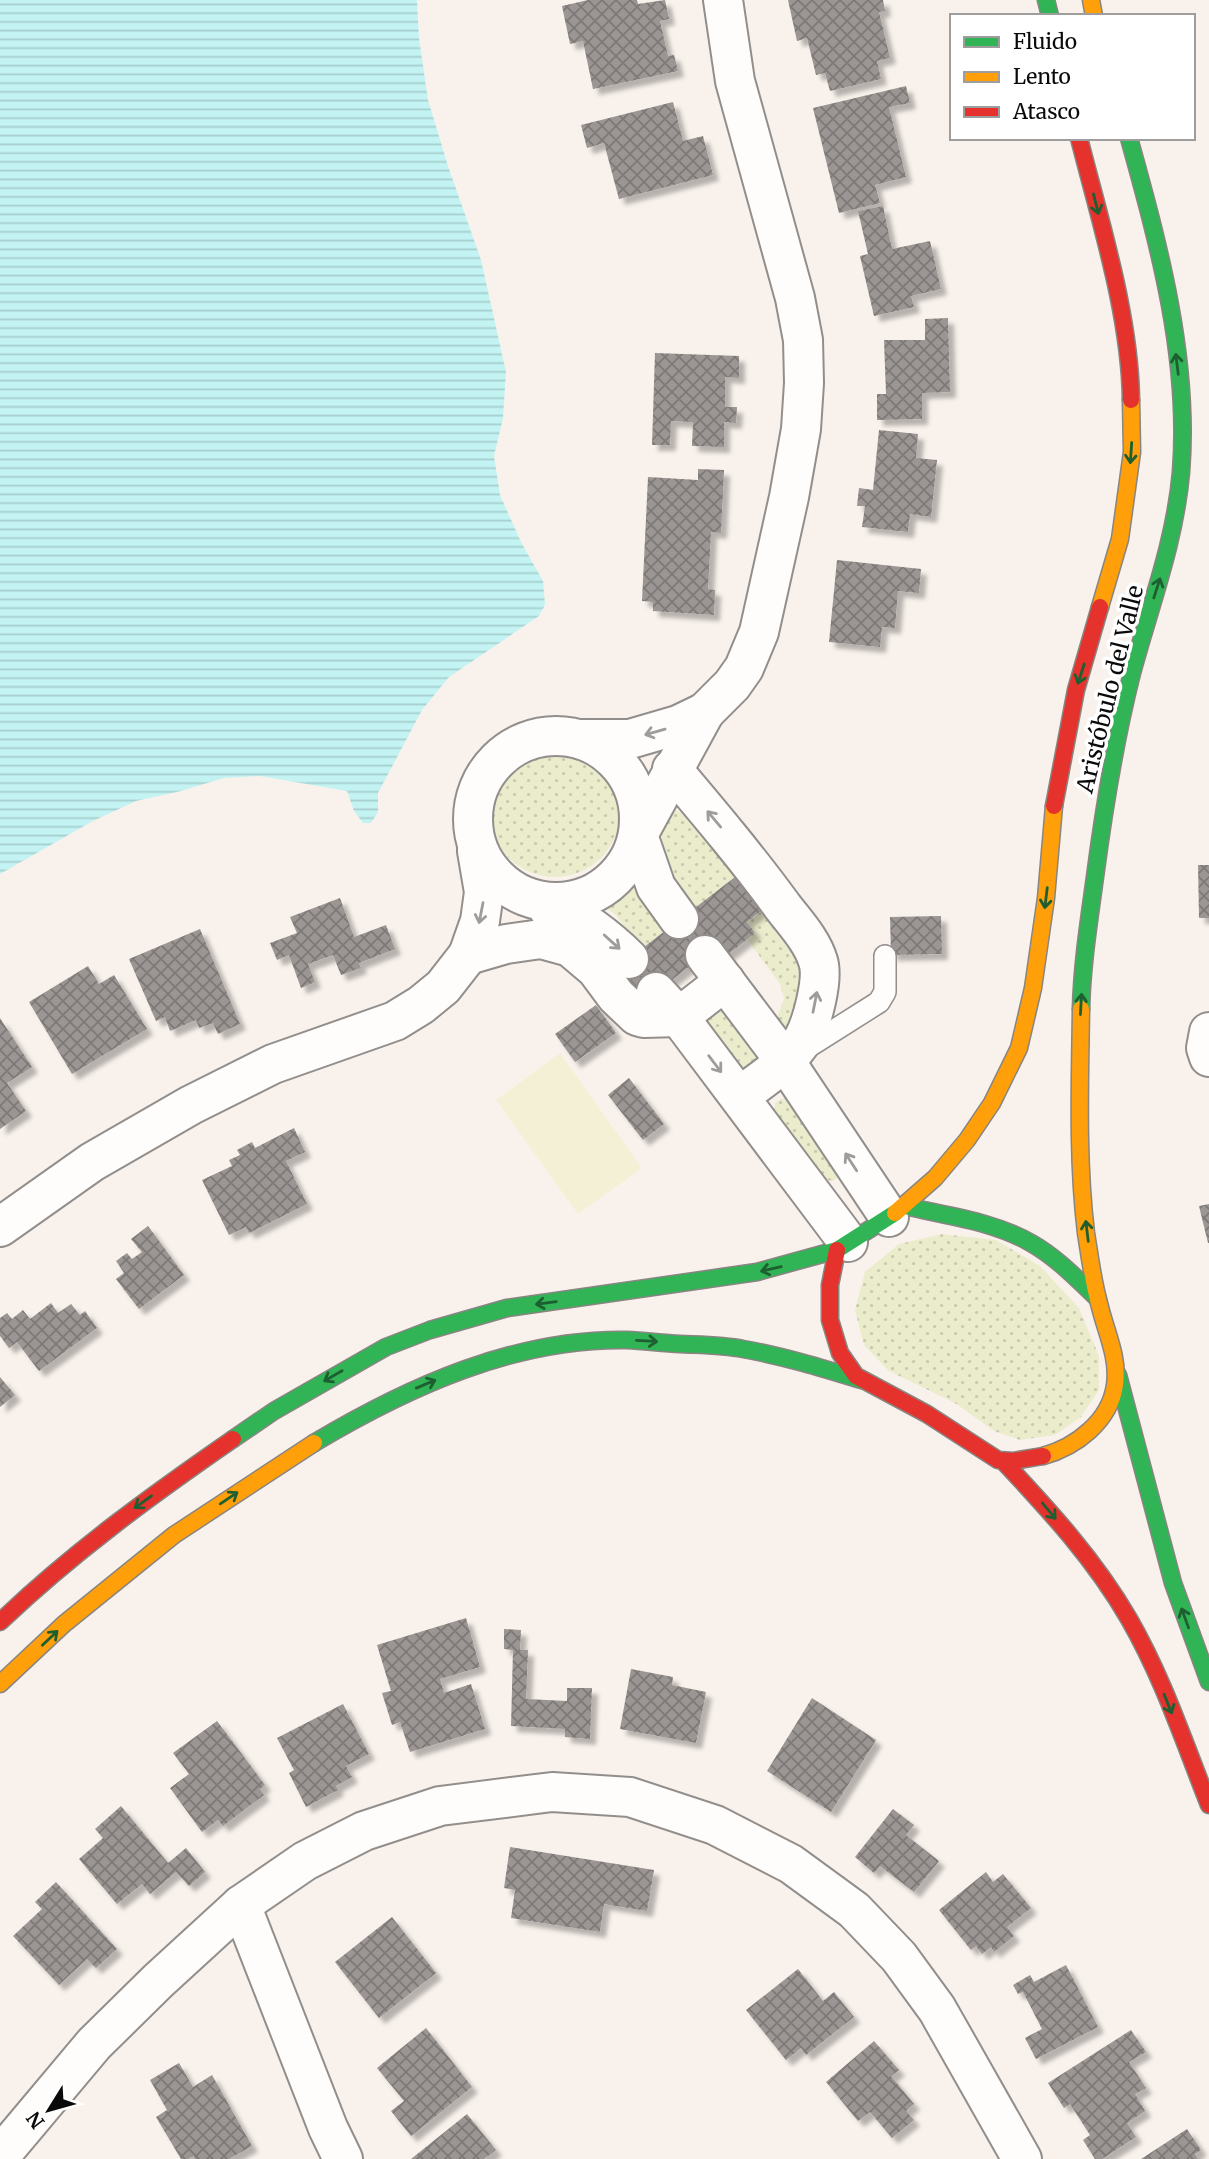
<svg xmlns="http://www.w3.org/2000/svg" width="1209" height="2159" font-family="Merriweather,serif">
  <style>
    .grass { fill: url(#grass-dots) }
    .pitch { fill: #f4f0d6 }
    .water { fill: url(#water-rules) }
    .building { fill: url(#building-cross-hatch); filter: url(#shadow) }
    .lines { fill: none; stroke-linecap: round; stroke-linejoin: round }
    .lane-casing { stroke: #928e8c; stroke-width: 24 }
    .street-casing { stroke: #928e8c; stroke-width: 42 }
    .fast-casing { stroke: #888582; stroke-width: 19 }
    .slow-casing { stroke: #888582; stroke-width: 19 }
    .jam-casing { stroke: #888582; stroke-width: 19 }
    .lane { stroke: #fefdfc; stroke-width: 21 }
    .street { stroke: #fefdfc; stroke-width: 38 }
    .fast { stroke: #30b455; stroke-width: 16 }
    .slow { stroke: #ff9f0a; stroke-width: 16 }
    .jam { stroke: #e5322d; stroke-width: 16 }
    .oneway { stroke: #1d5f30 }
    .oneway2 { stroke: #9c9c9b }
    .labels { text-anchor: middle; stroke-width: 7; stroke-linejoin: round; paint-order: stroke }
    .street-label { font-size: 23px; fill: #0a0a0a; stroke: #fff }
  </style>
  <defs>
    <pattern id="grass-dots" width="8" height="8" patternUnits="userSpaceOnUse" patternTransform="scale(1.75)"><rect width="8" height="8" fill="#ebeccc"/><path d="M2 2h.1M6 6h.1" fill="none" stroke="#c8c9ae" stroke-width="1.8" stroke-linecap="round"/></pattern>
    <pattern id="water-rules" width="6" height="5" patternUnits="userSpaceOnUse" patternTransform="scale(1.75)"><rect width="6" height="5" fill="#c3f3f2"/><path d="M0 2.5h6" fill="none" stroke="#a6cfce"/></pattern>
    <pattern id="building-cross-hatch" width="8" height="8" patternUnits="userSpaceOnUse" patternTransform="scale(1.75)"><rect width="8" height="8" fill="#9b9693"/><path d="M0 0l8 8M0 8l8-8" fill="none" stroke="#7d7976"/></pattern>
    <filter id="shadow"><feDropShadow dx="6" dy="6" stdDeviation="2" flood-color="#0004"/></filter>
  </defs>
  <rect width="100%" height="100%" fill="#f9f2ec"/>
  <!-- grass -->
  <g class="grass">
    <circle cx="555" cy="812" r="65"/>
    <path d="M672,808l13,7 50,62 -42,32 -21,-29 -10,-39 -1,-25z"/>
    <path d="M630,880l6,2 30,48 -24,19 -28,-36 -11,-6 -1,-7z"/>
    <path d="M761,911l43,56 -12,63 -11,-1 -5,-9 8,-21 -4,-15 -33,-45 8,-6 -8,-11z"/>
    <path d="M718,1009l10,6 30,43 -1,9 -15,4 -38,-45 4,-13z"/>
    <path d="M783,1098l8,1 52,75 -10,7 -7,-1 -52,-67 1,-10z"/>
    <path d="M942,1234l54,6 44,26 39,42 20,48v34l-18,27 -26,18 -35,5 -26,-9 -39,-28 -66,-32 -25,-26 -9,-35 10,-38 34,-28z"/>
  </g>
  <!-- pitch -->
  <path class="pitch" d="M560,1053l82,115 -64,46 -82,-114z"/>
  <!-- water -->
  <path class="water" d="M0,0h417l2,38 9,62 20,66 33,94 25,112 -3,46 -9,38 6,39 21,47 22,39 2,24 -6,11 -90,61 -27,33 -44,83v19l-7,11h-8l-9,-12 -7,-20 -87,-15 -36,2 -43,13 -45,10 -45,21 -91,52z"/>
  <!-- building -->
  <g class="building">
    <path d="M588,0h49l1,4 27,-4 4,19 -9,2 8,35 6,-1 4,16 -85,18 -10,-48 -13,3 -8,-38z"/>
    <path d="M788,0h95l2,11 -6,1 11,46 -13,3 4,18 -51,12 -5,-18 -9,2 -9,-37 -10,3z"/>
    <path d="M906,86l4,17 -21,4 17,70 -31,8 5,18 -41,10 -26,-105z"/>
    <path d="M673,102l10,39 20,-5 10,39 -94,24 -15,-56 -17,5 -6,-23z"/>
    <path d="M883,206l9,43 38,-8 11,48 -30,7 3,11 -40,9 -14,-60 8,-2 -10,-43z"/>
    <path d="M948,318l2,74 -28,1v26l-45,1v-26h9l-2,-54h41v-21z"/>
    <path d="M655,353l84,3v22l-14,-1v30h12l-1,16 -12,-1v25l-32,-1 1,-24 -22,-1 -1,24h-18z"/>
    <path d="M879,430l39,4 -2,24 21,2 -6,57 -21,-3 -2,18 -46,-5 3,-21h-8l2,-18 14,2z"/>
    <path d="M698,469l26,1 -3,63 -10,-1 -3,57 7,1 -1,25 -61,-4v-9l-11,-1 6,-124 50,3z"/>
    <path d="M837,560l84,9 -2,24 -21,-2 -3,37 -13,-1 -2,20 -51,-5z"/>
    <path d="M1198,865h11v53h-10z"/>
    <path d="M735,877l26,34 -14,11 8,11 -29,23 -8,-12 -82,64 -27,-34z"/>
    <path d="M340,898l14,39 32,-12 9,24 -36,14 2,5 -20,7 -8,-20 -25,9 7,18 -14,6 -12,-33 -12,5 -7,-17 27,-10 -7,-16z"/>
    <path d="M941,916l1,38 -51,1 -1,-38z"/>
    <path d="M200,929l40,95 -22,10 -5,-11 -14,5 -3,-8 -26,11 -5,-14 -9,4 -27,-62z"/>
    <path d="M88,966l11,18 15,-9 33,54 -75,45 -43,-72z"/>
    <path d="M596,1005l20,28 -41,29 -20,-28z"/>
    <path d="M0,1018l32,49 -25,16 19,28 -26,18z"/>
    <path d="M629,1078l35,46 -21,16 -35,-45z"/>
    <path d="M294,1128l11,24 -19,9 21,43 -58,29 -3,-6 -17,8 -27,-55 30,-14 -3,-6 11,-5 -3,-5 15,-8 3,6z"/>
    <path d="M1209,1204v39h-1l-9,-37z"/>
    <path d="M148,1226l36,49 -45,34 -23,-30 8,-6 -8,-12 11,-8 5,6 10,-7 -11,-13z"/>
    <path d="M51,1303l7,10 13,-9 9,11 5,-4 12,17 -58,43 -22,-29 -8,6 -9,-12v-18l7,-5 5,6 11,-9 7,9z"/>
    <path d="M0,1377l15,18 -15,12z"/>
    <path d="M466,1618l14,49 -40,12 4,14 27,-9 14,45 -75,23 -10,-30 -8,3 -10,-32 9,-2 -14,-46z"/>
    <path d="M504,1629l17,1 -1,20h8l-2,49 41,2v-13h25l-2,51 -25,-2v-8l-54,-3 2,-76 -9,-1z"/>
    <path d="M631,1669l42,8 -1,8 34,7 -10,51 -76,-14z"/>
    <path d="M812,1698l64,42 -45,72 -64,-41z"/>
    <path d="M343,1704l26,50 -23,12 6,11 -16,9 2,4 -32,17 -17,-34 5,-3 -17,-32z"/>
    <path d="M217,1721l48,64 -5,4 4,6 -41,31 -5,-6 -16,12 -32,-44 19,-14 -16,-21z"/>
    <path d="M121,1806l47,57 18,-15 19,24 -16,14 -13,-14 -26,22 -8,-10 -25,20 -38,-45 24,-21 -8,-9z"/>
    <path d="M893,1809l21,16 -8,10 33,26 -25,31 -34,-26 -6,7 -19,-16z"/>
    <path d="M510,1847l144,23 -7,41 -43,-7 -4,28 -89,-14 4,-28 -11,-2z"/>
    <path d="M986,1872l7,10 10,-8 28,34 -24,19 7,9 -20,16 -3,-5 -9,7 -6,-8 -5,4 -32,-40z"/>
    <path d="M56,1882l61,67 -21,19 -9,-9 -28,26 -46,-49 29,-27 -7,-7z"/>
    <path d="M392,1917l44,56 -57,45 -44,-56z"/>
    <path d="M1066,1965l32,62 -62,32 -11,-21 17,-9 -19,-37 -5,2 -5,-9 17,-10 4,7z"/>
    <path d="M798,1969l25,32 11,-9 20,25 -48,38 -5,-7 -15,12 -40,-50z"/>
    <path d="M426,2028l46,59 -61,49 -20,-25 13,-10 -27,-33z"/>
    <path d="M1131,2030l15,22 -17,10 17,26 -11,6 10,17 -18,12 9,14 -34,22h-7l-12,-19 7,-5 -20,-31 -6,4 -16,-25z"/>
    <path d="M874,2041l25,29 -8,6 23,28 -8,7 8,9 -22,18 -22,-26 -12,9 -32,-39z"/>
    <path d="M179,2063l14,24 19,-12 40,71 -23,13h-34l-1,-3 -6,3h-7l-25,-42 11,-7 -17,-30z"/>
    <path d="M467,2114l29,36 -12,9h-73z"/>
    <path d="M1187,2129l14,21 -6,4 3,5h-57z"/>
  </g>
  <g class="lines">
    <defs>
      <path id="lane" d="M800,1052l79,-50 6,-10v-36"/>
      <g id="street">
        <path d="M705,712l27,-27 12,-17 15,-36 30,-135 12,-68 3,-46 -1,-43 -8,-42 -60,-217 -12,-81"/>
        <circle cx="556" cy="819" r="83"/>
        <path d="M579,739h51l48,-14 27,-13 -67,123 18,52 23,32"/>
        <path d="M672,769c38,45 76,90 111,138 13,17 29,34 35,54 6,18 -6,62 -15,78 -14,24 -42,41 -63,57"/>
        <path d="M477,851l7,41 -4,29 -12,34 38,-11 35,-5 29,8 26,22 20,27 21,20 7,2 35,-1 46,-36"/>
        <path d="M549,910l2,-7c30,15 54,32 78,56"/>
        <path d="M705,955l80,106 104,156"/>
        <path d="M656,992l23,25 169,225"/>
        <path d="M1209,1032l-3,16 3,9"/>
        <path d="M0,1227l92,-65 99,-57 82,-41 122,-43 26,-16 22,-18 25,-32"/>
        <path d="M241,1905l87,223 15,31"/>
        <path d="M0,2156l94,-112 64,-63 83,-76 64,-44 59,-30 76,-25 112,-14 78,5 85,28 76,39 63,46 45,47 38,52 85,150"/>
      </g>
      <g id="fast">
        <path d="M1046,0l4,16"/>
        <path d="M1081,1009c1,-44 8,-88 14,-132 9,-69 20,-137 37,-204 18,-67 43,-131 49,-201 9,-113 -22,-226 -52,-334"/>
        <path d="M905,1206c42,10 88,15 126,37 25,14 46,36 67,56"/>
        <path d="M1118,1375l55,208 36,99"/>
        <path d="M233,1439l41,-28 112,-64 44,-17 77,-22 250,-36 80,-22 58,-37"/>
        <path d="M314,1443c94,-56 201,-105 313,-103 18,1 35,3 53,4 21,1 43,1 63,5 40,7 79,19 118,31"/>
      </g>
      <g id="slow">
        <path d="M1091,0l3,16"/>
        <path d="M1100,607l20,-68 12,-87 -1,-52"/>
        <path d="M895,1213l40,-35 32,-38 25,-37 27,-55 14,-60 13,-90 8,-92"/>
        <path d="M1043,1456c33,-9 67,-35 72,-71 4,-27 -9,-53 -15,-78 -7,-24 -10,-49 -14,-74 -9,-74 -6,-150 -5,-224"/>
        <path d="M0,1684l64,-60 110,-89 140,-92"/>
      </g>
      <g id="jam">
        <path d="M1079,138c21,83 51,177 52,262"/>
        <path d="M1054,806l22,-116 24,-83"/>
        <path d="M837,1250l-7,35v35l10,33 16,23 71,38 71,46 15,1 30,-5"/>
        <path d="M1003,1461c46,49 92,99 126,158 34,59 55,123 80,186"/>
        <path d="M0,1622c72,-69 152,-127 233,-183"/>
      </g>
    </defs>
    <!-- lane casing -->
    <use href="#lane" class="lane-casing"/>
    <!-- street casing -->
    <use href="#street" class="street-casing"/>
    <!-- fast casing -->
    <use href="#fast" class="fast-casing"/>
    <!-- slow casing -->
    <use href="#slow" class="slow-casing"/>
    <!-- jam casing -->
    <use href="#jam" class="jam-casing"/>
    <!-- lane -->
    <use href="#lane" class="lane"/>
    <!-- street -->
    <use href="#street" class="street"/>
    <!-- fast -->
    <use href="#fast" class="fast"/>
    <!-- slow -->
    <use href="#slow" class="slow"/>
    <!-- jam -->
    <use href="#jam" class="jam"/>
  </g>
  <!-- one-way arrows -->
  <defs><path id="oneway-shaft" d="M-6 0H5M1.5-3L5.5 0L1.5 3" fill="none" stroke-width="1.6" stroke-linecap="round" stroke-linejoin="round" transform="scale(1.75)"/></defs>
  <g class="oneway">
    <use href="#oneway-shaft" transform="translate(1096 204) rotate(76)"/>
    <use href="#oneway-shaft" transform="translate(1177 364) rotate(-97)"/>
    <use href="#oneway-shaft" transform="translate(1131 453) rotate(94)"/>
    <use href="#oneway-shaft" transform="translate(1157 588) rotate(-72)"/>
    <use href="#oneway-shaft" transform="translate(1081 674) rotate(108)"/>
    <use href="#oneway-shaft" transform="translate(1046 898) rotate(97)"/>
    <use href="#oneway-shaft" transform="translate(1081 1004) rotate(-87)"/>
    <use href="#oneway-shaft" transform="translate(1087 1231) rotate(-97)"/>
    <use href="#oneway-shaft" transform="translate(771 1269) rotate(167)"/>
    <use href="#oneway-shaft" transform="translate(546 1303) rotate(172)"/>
    <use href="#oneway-shaft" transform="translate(647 1341) rotate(3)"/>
    <use href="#oneway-shaft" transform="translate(333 1376) rotate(150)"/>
    <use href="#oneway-shaft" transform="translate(426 1384) rotate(-23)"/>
    <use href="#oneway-shaft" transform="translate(229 1498) rotate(-34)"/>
    <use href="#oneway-shaft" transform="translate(143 1502) rotate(144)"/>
    <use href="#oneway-shaft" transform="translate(1049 1511) rotate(50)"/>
    <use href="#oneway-shaft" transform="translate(1185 1618) rotate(-110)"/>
    <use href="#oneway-shaft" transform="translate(50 1638) rotate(-43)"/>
    <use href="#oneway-shaft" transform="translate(1168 1704) rotate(68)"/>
  </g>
  <g class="oneway2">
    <use href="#oneway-shaft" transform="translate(655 732) rotate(164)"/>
    <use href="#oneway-shaft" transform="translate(714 819) rotate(-130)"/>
    <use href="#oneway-shaft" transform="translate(481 913) rotate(101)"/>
    <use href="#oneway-shaft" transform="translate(612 942) rotate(42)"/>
    <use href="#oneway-shaft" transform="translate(815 1002) rotate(-79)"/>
    <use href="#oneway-shaft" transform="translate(715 1064) rotate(53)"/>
    <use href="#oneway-shaft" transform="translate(851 1162) rotate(-123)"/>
  </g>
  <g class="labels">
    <!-- street labels -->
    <g class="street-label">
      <text transform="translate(1110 689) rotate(-76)" y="8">Aristóbulo del Valle</text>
    </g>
  </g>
  <!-- legend -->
  <rect x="950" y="14" width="245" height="126" fill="#ffffff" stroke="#9d9d9d" stroke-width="2"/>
  <rect x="964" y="37" width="35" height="10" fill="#30b455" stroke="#9d9d9d" stroke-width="2"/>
  <text x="1013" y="49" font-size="21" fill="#0a0a0a">Fluido</text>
  <rect x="964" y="72" width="35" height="10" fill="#ff9f0a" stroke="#9d9d9d" stroke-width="2"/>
  <text x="1013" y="84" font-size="21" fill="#0a0a0a">Lento</text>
  <rect x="964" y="107" width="35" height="10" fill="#e5322d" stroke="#9d9d9d" stroke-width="2"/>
  <text x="1013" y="119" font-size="21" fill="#0a0a0a">Atasco</text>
  <!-- north arrow -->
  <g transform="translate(49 2110) rotate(233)" stroke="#ffffff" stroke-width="5" paint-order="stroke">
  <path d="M0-5L12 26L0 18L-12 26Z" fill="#0a0a0a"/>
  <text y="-10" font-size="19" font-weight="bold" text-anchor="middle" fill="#0a0a0a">N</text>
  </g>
</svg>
